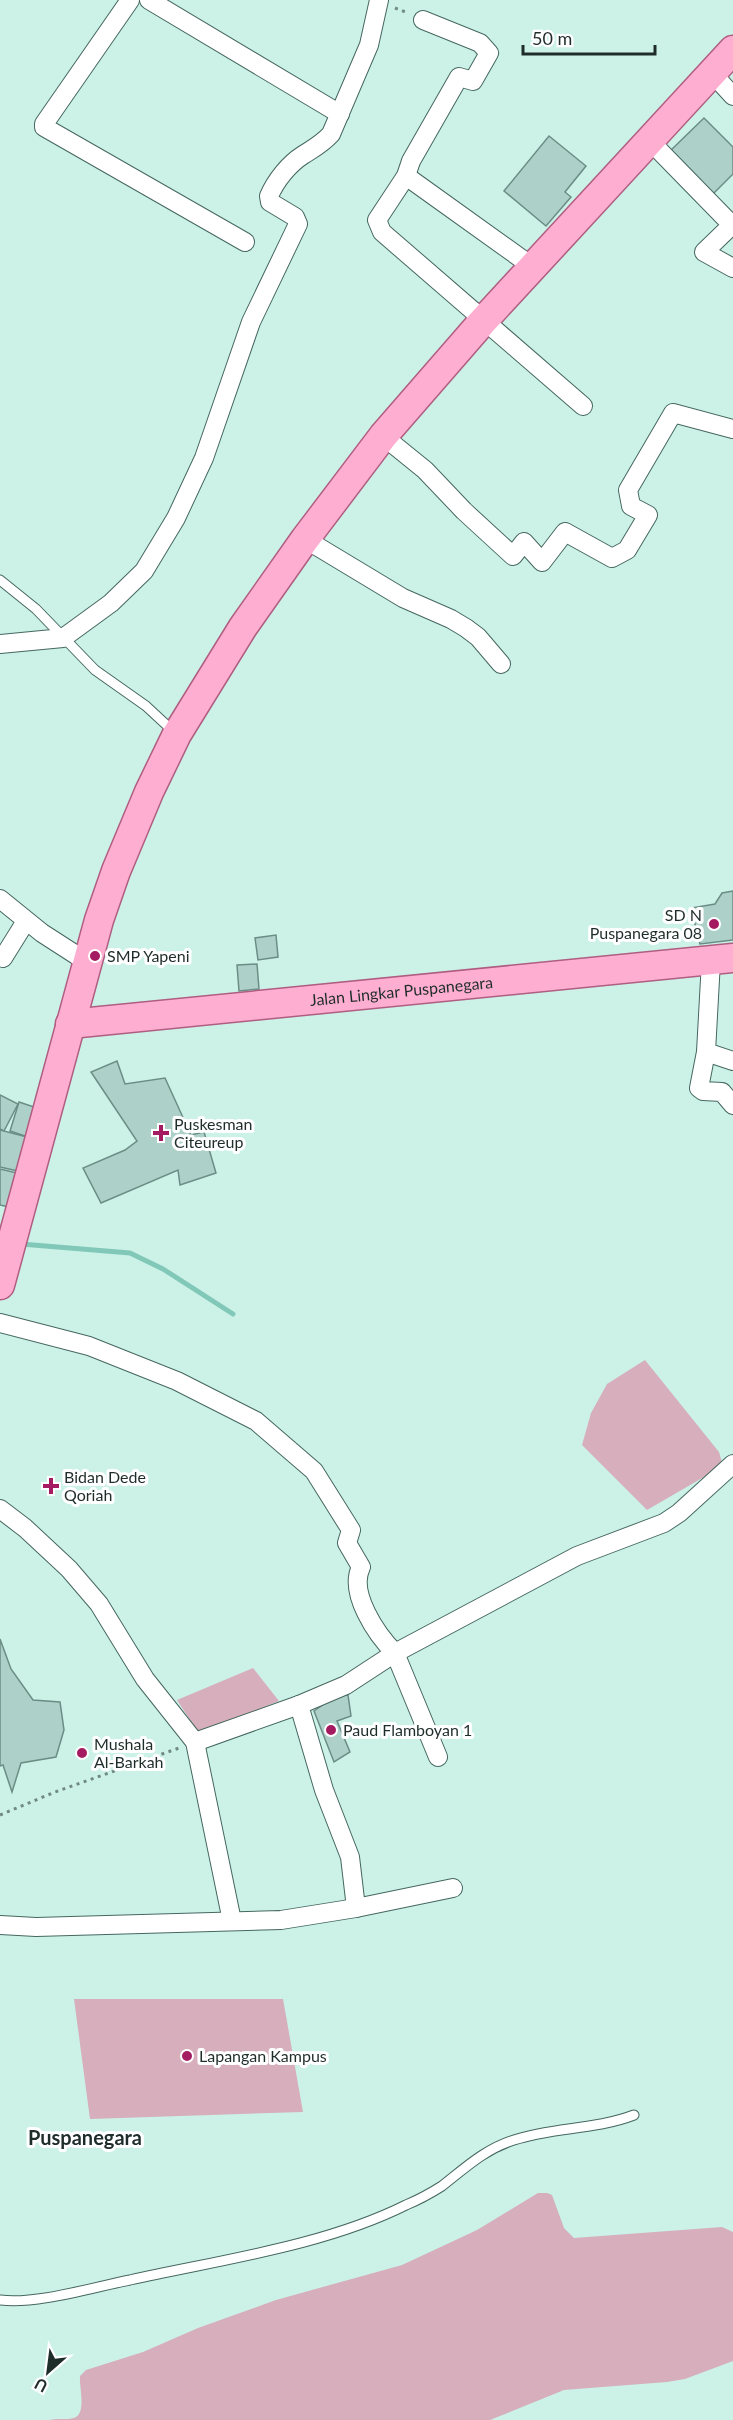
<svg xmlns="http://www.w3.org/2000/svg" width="733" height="2420" font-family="Lato,sans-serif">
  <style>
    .green { fill: #d6aebc }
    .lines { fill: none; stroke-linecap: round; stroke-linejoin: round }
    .stream { stroke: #81c8b8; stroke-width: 5 }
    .building { fill: #add1c8; stroke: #6b8d85; stroke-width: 1.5 }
    .lane-casing { stroke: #45675f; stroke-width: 11 }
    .street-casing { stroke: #45675f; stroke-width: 20 }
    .primary-casing { stroke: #af5e81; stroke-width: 31 }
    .path { stroke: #718a84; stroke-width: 3; stroke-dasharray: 3 4.5; stroke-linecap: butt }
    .lane { stroke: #fff; stroke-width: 9 }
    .street { stroke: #fff; stroke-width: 18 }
    .primary { stroke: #feaed0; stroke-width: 28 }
    .poi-dot { fill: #a51b62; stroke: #fff; stroke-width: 2 }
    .labels { text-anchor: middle; stroke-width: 6; stroke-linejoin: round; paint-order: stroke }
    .poi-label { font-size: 16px; fill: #1f2d2a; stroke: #fff; text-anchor: start }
    .street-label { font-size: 16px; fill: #1f2d2a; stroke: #fff }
    .quarter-label { font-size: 20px; font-weight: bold; fill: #1f2d2a; stroke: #fff }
  </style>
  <rect width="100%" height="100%" fill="#ccf2e8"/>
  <!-- green -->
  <g class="green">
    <path d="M645,1360l74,92 4,14 -76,44 -65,-65 9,-32 16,-29z"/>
    <path d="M253,1668l26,33 -80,33 -22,-34z"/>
    <path d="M74,1999h209l20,113 -213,7z"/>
    <path d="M538,2193h9l5,2 12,33 10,10 148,-11 11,5v129l-48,18 -18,3 -103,8 -74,30h-441c8,-2 18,0 25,-2 13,-4 5,-31 6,-42l6,-6 57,-18 55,-24 78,-28 126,-35 75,-35z"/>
  </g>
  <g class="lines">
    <!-- stream -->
    <path class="stream" d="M21,1244l109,9 33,16 70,45"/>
  </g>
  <!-- building -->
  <g class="building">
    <path d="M704,118l29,29v27l-22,22 -43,-43z"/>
    <path d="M549,136l37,30 -21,26 6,5 -25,29 -42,-35z"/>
    <path d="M733,891v49l-33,4 -9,-36 24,-4 7,-11z"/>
    <path d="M276,935l2,22 -20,3 -3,-22z"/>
    <path d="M257,964l2,25 -20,2 -2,-26z"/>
    <path d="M117,1061l8,23 40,-6 26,57 13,-3 12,41 -36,12 -2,-15 -77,33 -18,-35 42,-18 12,-9 -46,-69z"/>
    <path d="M0,1095l18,9 -14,27 -4,-2z"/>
    <path d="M19,1102l21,7 -9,29 -21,-7z"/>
    <path d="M0,1130l27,7 -9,34 -18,-4z"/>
    <path d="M0,1169l17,4 -8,34 -9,-2z"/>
    <path d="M0,1639l11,30 22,31 27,2 4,28 -8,27 -35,6 -9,29 -9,-27 -3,1z"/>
    <path d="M337,1695h11l3,21 -14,5 13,31 -16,10 -20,-51z"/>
  </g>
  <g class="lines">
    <defs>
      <g id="lane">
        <path d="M0,580l36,29 59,61 51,36 28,26"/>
        <path d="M0,2300c35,5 94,-13 130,-20 89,-20 194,-34 276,-75 12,-5 25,-12 36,-19 23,-18 43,-37 72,-46 39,-13 81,-10 120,-25"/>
      </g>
      <g id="street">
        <path d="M130,0l-86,124v3l201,115"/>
        <path d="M149,0l191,114"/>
        <path d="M423,20l57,23 9,10 -16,28 -14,-4 -48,84 -5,15 -29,44 5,12 201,174"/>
        <path d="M712,73l21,23"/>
        <path d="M649,140l83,85 -28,27 29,16"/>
        <path d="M406,176l127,91"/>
        <path d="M383,436l42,34 39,41 49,45 11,-14 18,20 23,-30 47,26 15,-8 21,-35 -17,-9 -3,-16 45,-77 60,16"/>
        <path d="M305,539l98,59 48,21 15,9 12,9 23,27"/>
        <path d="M0,644l63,-6 48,-35 33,-32 32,-53 28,-60 47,-136 47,-98 -3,-7 -25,-15 -1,-6c7,-16 20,-32 34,-41 11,-7 19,-11 28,-21l38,-89 10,-45"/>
        <path d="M0,899l42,34 45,29"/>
        <path d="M3,958l23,-37"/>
        <path d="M711,961l-5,91 27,9"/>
        <path d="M706,1052l-7,36 4,3 19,1 11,13"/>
        <path d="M0,1323l89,23 88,35 79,40 58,50 37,59 -4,13 14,24c-13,26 16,68 34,86l43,104"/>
        <path d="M0,1509l25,19 44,41 30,35 46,75 50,63 37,179"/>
        <path d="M299,1705l25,85 26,67 6,51"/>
        <path d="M195,1742l104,-37 47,-20 49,-32 182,-97 87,-33 15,-10 54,-49"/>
        <path d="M0,1925l36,2 245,-7 75,-12 97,-20"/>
      </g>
      <g id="primary">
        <path id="s1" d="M70,1024l663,-66"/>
        <path d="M0,1285l99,-365 17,-49 33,-79 28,-58 66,-107 62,-88 78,-103 100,-115 250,-271"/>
      </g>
    </defs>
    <!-- lane casing -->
    <use href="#lane" class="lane-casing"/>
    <!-- street casing -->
    <use href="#street" class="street-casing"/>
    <!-- primary casing -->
    <use href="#primary" class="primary-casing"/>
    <!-- path -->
    <g class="path">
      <path d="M395,8l13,5"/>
      <path d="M0,1815l55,-23 124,-44"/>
    </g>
    <!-- lane -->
    <use href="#lane" class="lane"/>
    <!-- street -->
    <use href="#street" class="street"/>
    <!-- primary -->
    <use href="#primary" class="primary"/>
  </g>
  <!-- markers -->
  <g class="poi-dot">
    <circle cx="714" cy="924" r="6"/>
    <circle cx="95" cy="956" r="6"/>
    <path d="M158 1124h6v6h6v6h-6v6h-6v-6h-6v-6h6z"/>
    <path d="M48 1477h6v6h6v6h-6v6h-6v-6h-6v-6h6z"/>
    <circle cx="331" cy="1730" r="6"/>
    <circle cx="82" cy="1753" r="6"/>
    <circle cx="187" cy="2056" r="6"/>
  </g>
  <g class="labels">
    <!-- poi labels -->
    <g class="poi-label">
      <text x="702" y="921" text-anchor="end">SD N<tspan x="702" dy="18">Puspanegara 08</tspan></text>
      <text x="107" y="962">SMP Yapeni</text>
      <text x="174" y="1130">Puskesman<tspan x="174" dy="18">Citeureup</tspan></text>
      <text x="64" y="1483">Bidan Dede<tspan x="64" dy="18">Qoriah</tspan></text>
      <text x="343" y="1736">Paud Flamboyan 1</text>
      <text x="94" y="1750">Mushala<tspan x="94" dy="18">Al-Barkah</tspan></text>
      <text x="199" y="2062">Lapangan Kampus</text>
    </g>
    <!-- street labels -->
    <g class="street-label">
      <text dy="6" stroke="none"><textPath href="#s1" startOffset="333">Jalan Lingkar Puspanegara</textPath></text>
    </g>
    <!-- quarter labels -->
    <g class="quarter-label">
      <text x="85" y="2145">Puspanegara</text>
    </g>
  </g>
  <!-- north arrow -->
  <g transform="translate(48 2372) rotate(208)" stroke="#ffffff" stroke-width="4.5" paint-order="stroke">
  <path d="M0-4.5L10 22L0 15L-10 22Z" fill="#1f2d2a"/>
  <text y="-9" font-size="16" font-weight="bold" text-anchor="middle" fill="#1f2d2a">U</text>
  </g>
  <!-- scale -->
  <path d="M523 45v9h132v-9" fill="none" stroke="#1f2d2a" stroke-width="3"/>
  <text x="532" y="45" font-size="18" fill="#1f2d2a" stroke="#ffffff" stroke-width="4.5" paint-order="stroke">50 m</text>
</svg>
